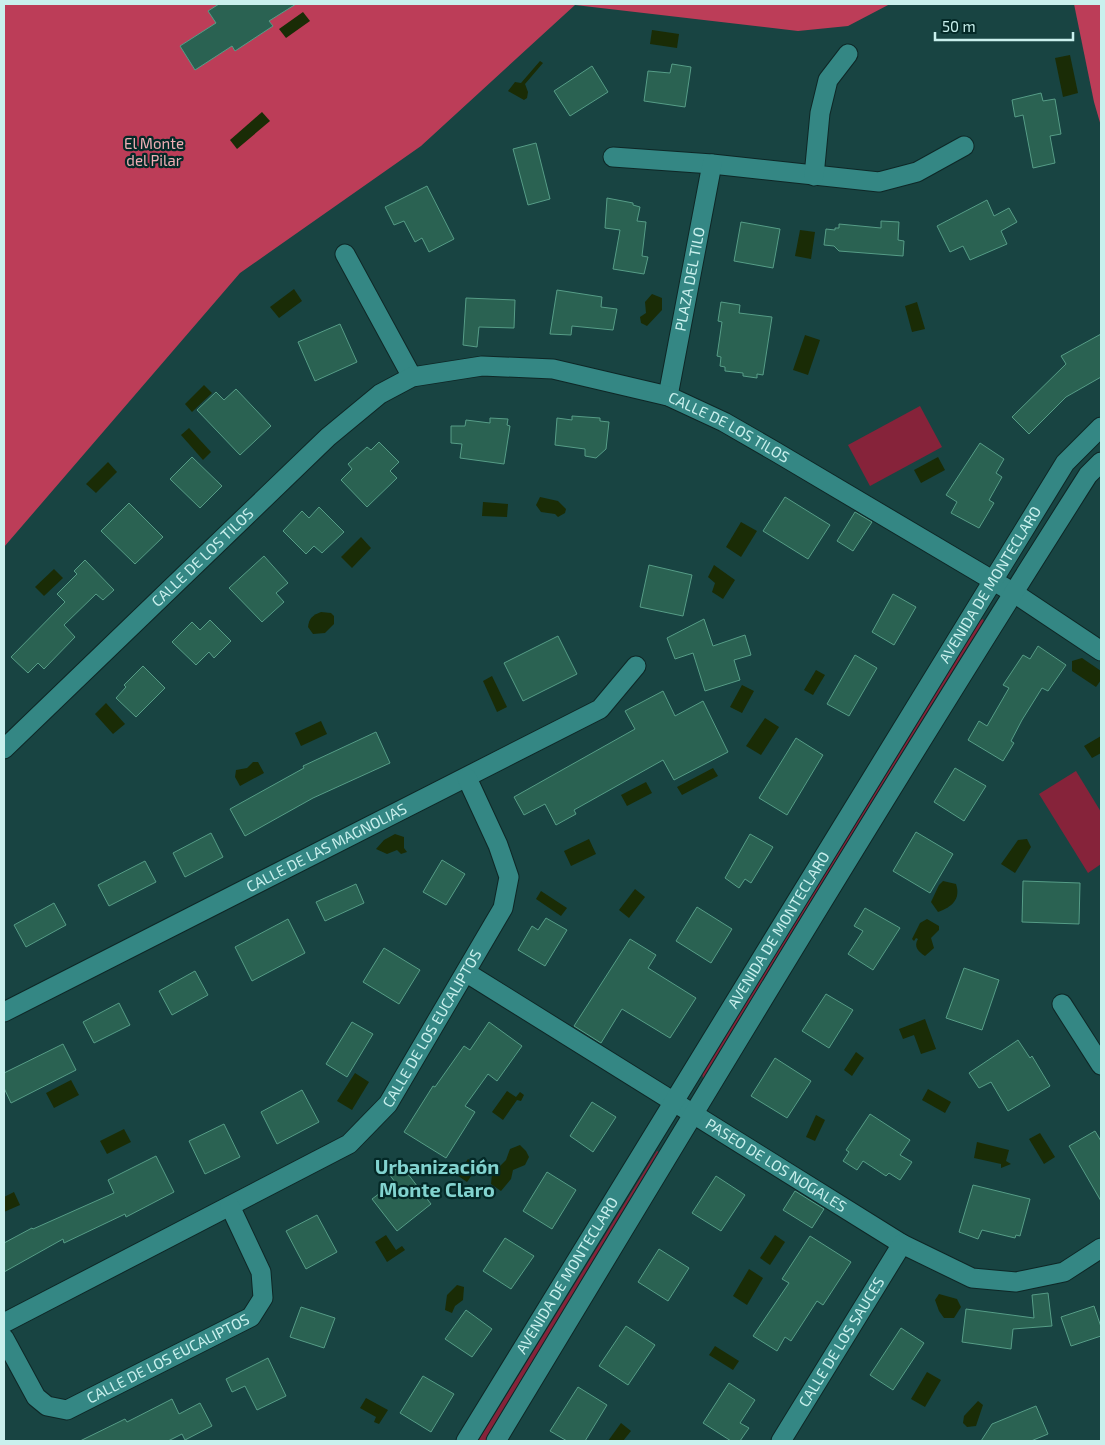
<svg xmlns="http://www.w3.org/2000/svg" width="1105" height="1445" font-family="'Exo 2',sans-serif">
  <style>
    .green { fill: #86233a }
    .forest { fill: #bc3d58 }
    .water { fill: #1a2c06 }
    .building { fill: #2a6252; stroke: #569d87 }
    .lines { fill: none; stroke-linecap: round; stroke-linejoin: round }
    .street-casing { stroke: #0e2726; stroke-width: 21 }
    .street { stroke: #348784; stroke-width: 19 }
    .labels { text-anchor: middle; stroke-width: 4.5; stroke-linejoin: round; paint-order: stroke }
    .park-label { font-size: 15px; fill: #efaeb5; stroke: #042927 }
    .street-label { font-size: 15px; fill: #c9f0ed; stroke: #042927 }
    .district-label { font-size: 20px; font-weight: bold; fill: #82d3cf; stroke: #042927 }
  </style>
  <rect width="100%" height="100%" fill="#184442"/>
  <!-- green -->
  <g class="green">
    <path d="M920,406l22,41 -72,39 -22,-41z"/>
    <path d="M983,619l3,7 -276,452 -7,1 -1,-7 275,-450z"/>
    <path d="M1076,771l25,41v52l-13,9 -49,-79z"/>
    <path d="M657,1151l6,3 -173,287h-12z"/>
  </g>
  <!-- forest -->
  <g class="forest">
    <path d="M4,4h886l-42,22 -50,5 -223,-26 -154,141 -181,127 -236,274z"/>
    <path d="M1074,4h27v122l-7,-24z"/>
  </g>
  <!-- water -->
  <g class="water">
    <path d="M303,12l7,9 -24,17 -7,-9z"/>
    <path d="M652,30l27,4 -2,14 -27,-4z"/>
    <path d="M1070,55l8,38 -15,4 -8,-39z"/>
    <path d="M540,61l3,2 -18,21 3,8 -1,6 -3,2 -16,-9 7,-9 6,1z"/>
    <path d="M262,112l8,9 -33,28 -7,-9z"/>
    <path d="M800,230l15,2 -4,27 -16,-3z"/>
    <path d="M294,289l8,12 -23,17 -9,-11z"/>
    <path d="M652,294l10,4v12l-15,16 -6,-3 -1,-6 6,-4 -1,-11z"/>
    <path d="M917,302l8,27 -13,3 -7,-26z"/>
    <path d="M805,335l15,5 -12,35 -15,-5z"/>
    <path d="M204,385l8,8 -20,19 -7,-8z"/>
    <path d="M189,428l22,24 -8,8 -22,-25z"/>
    <path d="M938,457l7,13 -24,13 -7,-13z"/>
    <path d="M108,462l9,10 -21,21 -10,-9z"/>
    <path d="M540,497l18,4 8,8 -1,4 -7,4 -3,-3 -14,-2 -5,-7z"/>
    <path d="M483,502l25,2 -1,13 -25,-1z"/>
    <path d="M741,522l16,9 -16,26 -15,-10z"/>
    <path d="M361,537l10,11 -19,20 -11,-11z"/>
    <path d="M714,565l21,15 -12,19 -11,-7 3,-9 -7,-6z"/>
    <path d="M54,569l9,9 -19,18 -9,-9z"/>
    <path d="M321,612l10,1 3,3v8l-9,9 -12,1 -5,-7c1,-9 5,-12 13,-15z"/>
    <path d="M1082,658l19,13v9l-5,7 -24,-16v-10z"/>
    <path d="M816,670l9,5 -12,20 -9,-5z"/>
    <path d="M492,676l15,31 -10,5 -14,-31z"/>
    <path d="M742,685l12,6 -12,22 -12,-6z"/>
    <path d="M106,703l19,21 -12,10 -18,-20z"/>
    <path d="M765,718l14,9 -18,28 -15,-9z"/>
    <path d="M321,721l6,13 -26,12 -6,-13z"/>
    <path d="M1101,736v17l-9,5 -8,-12z"/>
    <path d="M253,762h5l6,11 -24,13 -5,-9 1,-7 11,-2z"/>
    <path d="M713,768l5,8 -36,19 -5,-8z"/>
    <path d="M646,782l6,11 -25,13 -6,-11z"/>
    <path d="M395,834l9,3v11l3,4 -6,2 -4,-4 -10,4 -11,-5 8,-9z"/>
    <path d="M589,839l7,15 -25,12 -7,-15z"/>
    <path d="M1027,839l4,8 -16,26 -14,-9 17,-24z"/>
    <path d="M943,881l13,3c5,15 -4,23 -18,28l-7,-10 8,-17z"/>
    <path d="M635,889l10,8 -16,21 -10,-8z"/>
    <path d="M541,891l26,17 -6,8 -25,-17z"/>
    <path d="M927,919l12,7v4l-8,8 3,10 -9,8c-6,-4 -12,-9 -7,-17l-2,-1 -2,3 -2,-2 8,-16z"/>
    <path d="M925,1019l11,30 -15,5 -7,-19 -11,4 -4,-10z"/>
    <path d="M856,1052l8,6 -12,18 -8,-6z"/>
    <path d="M355,1073l14,9 -17,28 -15,-9z"/>
    <path d="M71,1080l8,15 -25,13 -8,-15z"/>
    <path d="M928,1089l23,13 -6,11 -23,-13z"/>
    <path d="M507,1091l9,6 4,-5 4,3 -3,6 -4,-1 -14,20 -11,-8z"/>
    <path d="M816,1115l9,5 -10,21 -9,-4z"/>
    <path d="M124,1129l7,13 -24,12 -7,-13z"/>
    <path d="M1040,1133l15,24 -11,7 -15,-25z"/>
    <path d="M977,1142l32,8 -3,11 5,3 -10,4v-4l-27,-6z"/>
    <path d="M520,1145l6,6 3,6 -4,8 -12,5 -2,9 -10,12 -10,-7 1,-10 14,-14 4,-11z"/>
    <path d="M468,1159l10,7 -11,16 -10,-7z"/>
    <path d="M14,1192l6,13 -16,7v-15z"/>
    <path d="M386,1235l10,15 6,-4 3,4 -18,12 -12,-20z"/>
    <path d="M775,1235l10,7 -15,23 -10,-7z"/>
    <path d="M749,1269l14,9 -16,27 -14,-9z"/>
    <path d="M457,1285l7,2 -1,13 -8,6 -3,7 -7,-3 2,-15z"/>
    <path d="M939,1294l18,5 4,8 -7,11h-10l-5,-7 -4,-11z"/>
    <path d="M715,1346l24,15 -6,9 -24,-15z"/>
    <path d="M927,1372l14,8 -16,27 -14,-8z"/>
    <path d="M366,1398l22,12 -9,14 -5,-2 2,-5 -16,-9z"/>
    <path d="M978,1401l5,4 -7,21 -9,1 -4,-4 1,-7z"/>
    <path d="M621,1423l10,8 -8,10h-15z"/>
  </g>
  <!-- building -->
  <g class="building">
    <path d="M219,4h77l-27,17 4,5 -38,25 -3,-5 -37,24 -15,-24 36,-23 -8,-12z"/>
    <path d="M672,64l19,3 -6,40 -41,-6 4,-30 22,2z"/>
    <path d="M592,66l16,26 -38,24 -16,-25z"/>
    <path d="M1041,93l2,8 12,-2 6,35 -11,2 5,27 -22,5 -10,-53 -8,2 -3,-17z"/>
    <path d="M536,143l14,56 -22,6 -15,-56z"/>
    <path d="M427,186l27,53 -25,13 -7,-14 -7,4 -11,-21 -10,4 -9,-18z"/>
    <path d="M607,198l26,5v2l7,2 -3,14 9,1 -4,34 6,1 -4,17 -31,-5 7,-39 -15,-2z"/>
    <path d="M987,200l7,16 15,-8 8,14 -16,9 6,13 -37,16 -7,-14 -13,6 -13,-26z"/>
    <path d="M881,221l18,1 -1,18 6,1 -1,15 -64,-5 -5,-5 -10,-1 2,-16 9,1v-2h4v-4l42,4z"/>
    <path d="M741,222l39,7 -7,39 -39,-7z"/>
    <path d="M557,290l45,7 -1,10 16,2 -4,21 -41,-4 -1,9 -21,-1z"/>
    <path d="M466,298l49,2 -1,28 -35,-1 -2,20 -14,-2z"/>
    <path d="M721,302l19,3 -1,8 33,4 -9,58 -6,-1v4l-14,-2v-3l-18,-2v-4l-5,-1 1,-9 -4,-1 5,-34 -4,-1z"/>
    <path d="M340,324l17,38 -42,19 -17,-39z"/>
    <path d="M1101,334v43l-35,20 -37,37 -17,-17 54,-53 -5,-8z"/>
    <path d="M236,389l35,37 -31,29 -43,-45 19,-18 8,8z"/>
    <path d="M572,416l28,2v3l9,1 -3,27 -10,9 -11,-2v-7l-30,-4 2,-27 15,2z"/>
    <path d="M490,418l18,1 -1,6 3,1 -6,38 -44,-6 2,-14 -11,-1v-17h14l1,-6 24,3z"/>
    <path d="M379,442l20,20 -9,9 7,7 -30,29 -26,-27 11,-11 -4,-5 19,-17 4,3z"/>
    <path d="M980,443l24,16 -8,14 6,4 -13,23 5,3 -15,25 -28,-15 6,-11 -11,-7z"/>
    <path d="M192,457l30,29 -22,22 -30,-29z"/>
    <path d="M785,497l45,28 -22,34 -45,-28z"/>
    <path d="M129,503l34,34 -28,27 -34,-33z"/>
    <path d="M319,507l25,25 -22,21 -8,-7 -8,8 -23,-23 19,-20 7,7z"/>
    <path d="M855,512l17,10 -19,29 -16,-10z"/>
    <path d="M264,556l24,27 -12,10 8,9 -22,20 -33,-34z"/>
    <path d="M85,560l29,30 -11,10 -7,-6 -32,31 11,12 -31,32 -6,-6 -10,10 -17,-16 54,-55 -8,-8 20,-20 -3,-3z"/>
    <path d="M649,565l43,10 -9,41 -43,-9z"/>
    <path d="M893,594l23,13 -22,38 -22,-13z"/>
    <path d="M704,619l9,27 32,-11 6,20 -17,5 6,20 -35,11 -12,-38 -18,6 -8,-21z"/>
    <path d="M210,620l21,21 -17,17 -5,-6 -13,13 -24,-23 20,-20 8,8z"/>
    <path d="M558,636l19,38 -54,27 -19,-38z"/>
    <path d="M1038,646l28,19 -18,26 -6,-3 -20,32 -11,21 3,2 -11,18 -35,-21 11,-19 8,5 22,-38 -6,-3 20,-30 7,4z"/>
    <path d="M855,655l22,13 -28,48 -22,-12z"/>
    <path d="M143,666l22,22 -29,29 -20,-19 10,-11 -2,-2z"/>
    <path d="M663,691l12,25 28,-15 25,51 -54,28 -11,-20 -89,50 2,4 -20,11 -11,-21 -21,11 -10,-18 121,-68 -10,-18z"/>
    <path d="M376,732l14,31 -77,35 -68,38 -15,-27 74,-41 -1,-2z"/>
    <path d="M796,738l27,17 -36,60 -28,-17z"/>
    <path d="M955,768l31,18 -22,35 -30,-19z"/>
    <path d="M916,832l37,22 -23,39 -37,-22z"/>
    <path d="M211,833l12,24 -38,20 -12,-24z"/>
    <path d="M750,834l23,13 -22,36 -6,-4 -6,9 -14,-10z"/>
    <path d="M442,860l23,14 -19,31 -23,-13z"/>
    <path d="M145,861l11,21 -47,24 -11,-21z"/>
    <path d="M1023,881l57,2 -1,41 -57,-2z"/>
    <path d="M356,884l8,19 -39,18 -9,-19z"/>
    <path d="M54,903l12,22 -40,22 -12,-22z"/>
    <path d="M697,907l35,22 -21,34 -35,-22z"/>
    <path d="M865,908l35,20 -27,42 -25,-16 15,-23 -9,-5z"/>
    <path d="M546,918l21,12 -22,36 -27,-16 14,-24 6,4z"/>
    <path d="M288,919l17,34 -53,28 -17,-34z"/>
    <path d="M630,939l26,16 -8,13 48,30 -26,40 -48,-29 -21,34 -27,-17z"/>
    <path d="M384,948l36,22 -21,34 -36,-22z"/>
    <path d="M964,968l35,12 -17,50 -36,-12z"/>
    <path d="M195,971l13,24 -36,20 -13,-24z"/>
    <path d="M826,994l27,16 -24,38 -27,-17z"/>
    <path d="M119,1003l11,22 -36,18 -11,-21z"/>
    <path d="M352,1022l21,12 -26,43 -21,-13z"/>
    <path d="M489,1022l33,24 -25,35 -9,-7 -23,32 10,6 -29,46 -42,-26 29,-46 2,1 29,-41 6,4z"/>
    <path d="M1018,1040l12,18 2,-2 18,30 -42,25 -17,-29 -12,6 -10,-15z"/>
    <path d="M63,1044l13,26 -65,33 -7,-15v-15z"/>
    <path d="M775,1058l36,23 -24,37 -36,-22z"/>
    <path d="M302,1090l17,32 -42,22 -16,-32z"/>
    <path d="M592,1102l24,15 -23,35 -23,-16z"/>
    <path d="M870,1114l40,26 -10,15 12,7 -12,18 -11,-7 -3,3 -23,-15 -6,9 -14,-9 6,-9 -3,-2z"/>
    <path d="M224,1124l16,33 -35,17 -16,-33z"/>
    <path d="M1095,1131l6,10v60l-32,-55z"/>
    <path d="M156,1156l18,36 -48,25 -1,-3 -61,29 -1,-4 -59,33v-29l28,-15 1,1 81,-36 -6,-13z"/>
    <path d="M401,1165l30,39 -34,27 -25,-32 23,-17 -6,-8z"/>
    <path d="M547,1172l29,18 -24,39 -29,-18z"/>
    <path d="M716,1176l29,19 -24,36 -29,-18z"/>
    <path d="M973,1185l57,14 -10,37 -4,-1 -1,3 -33,-8 -4,9 -19,-7z"/>
    <path d="M795,1191l29,18 -12,19 -29,-18z"/>
    <path d="M317,1215l20,37 -31,17 -20,-38z"/>
    <path d="M810,1236l41,26 -28,43 -6,-4 -26,40 -6,-4 -8,14 -24,-15 36,-53 -7,-4z"/>
    <path d="M505,1238l29,18 -23,33 -28,-18z"/>
    <path d="M659,1249l30,19 -21,33 -30,-19z"/>
    <path d="M1048,1293l4,33 -39,3 -2,20 -49,-7 4,-33 68,9 -2,-23z"/>
    <path d="M1094,1306l7,21v9l-30,10 -10,-29z"/>
    <path d="M301,1307l34,11 -11,30 -34,-11z"/>
    <path d="M466,1310l26,19 -20,28 -27,-18z"/>
    <path d="M626,1326l29,19 -27,40 -29,-19z"/>
    <path d="M901,1328l23,15 -31,47 -23,-15z"/>
    <path d="M268,1358l18,38 -29,14 -12,-24 -13,6 -6,-13z"/>
    <path d="M423,1376l31,18 -23,38 -31,-19z"/>
    <path d="M729,1383l26,17 -15,23 9,5 -9,13h-9l-28,-18z"/>
    <path d="M578,1387l29,18 -22,36h-18l-17,-10z"/>
    <path d="M172,1399l7,15 21,-11 12,23 -27,14 -3,-6 -14,7h-88l45,-22 2,3z"/>
    <path d="M1036,1406l12,28 -17,7h-50l11,-17z"/>
  </g>
  <g class="lines">
    <defs>
      <g id="street">
        <path d="M613,157l99,7 167,18 38,-10 47,-26"/>
        <path d="M814,176l6,-63 8,-33 20,-26"/>
        <path d="M345,254l67,123"/>
        <path id="s1" d="M668,396l44,-232"/>
        <path id="s2" d="M4,749l324,-312 52,-43 32,-17 70,-11 71,3 115,27 56,26 52,30 238,141 87,58"/>
        <path id="s3" d="M467,973l435,271 70,34 44,4 48,-10 37,-24"/>
        <path d="M1062,1004l39,61"/>
        <path id="s4" d="M4,1012l596,-303 36,-43"/>
        <path id="s5" d="M4,1323l345,-179 39,-40 115,-196 6,-31 -11,-32 -31,-67"/>
        <path id="s6" d="M4,1338l32,59 11,9 20,4 184,-93 12,-19 -2,-26 -31,-66"/>
        <path id="s7" d="M466,1441l599,-978 36,-36"/>
        <path d="M496,1441c195,-323 389,-647 592,-966l13,-13"/>
        <path id="s8" d="M781,1441l121,-197"/>
      </g>
    </defs>
    <!-- street casing -->
    <use href="#street" class="street-casing"/>
    <!-- street -->
    <use href="#street" class="street"/>
  </g>
  <g class="labels">
    <!-- park labels -->
    <g class="park-label">
      <text x="154" y="149">El Monte<tspan x="154" dy="17">del Pilar</tspan></text>
    </g>
    <!-- street labels -->
    <g class="street-label">
      <text dy="5" stroke="none"><textPath href="#s1" startOffset="119">PLAZA DEL TILO</textPath></text>
      <text dy="5" stroke="none"><textPath href="#s2" startOffset="882">CALLE DE LOS TILOS</textPath></text>
      <text dy="5" stroke="none"><textPath href="#s2" startOffset="276">CALLE DE LOS TILOS</textPath></text>
      <text dy="5" stroke="none"><textPath href="#s7" startOffset="1004">AVENIDA DE MONTECLARO</textPath></text>
      <text dy="5" stroke="none"><textPath href="#s4" startOffset="362">CALLE DE LAS MAGNOLIAS</textPath></text>
      <text dy="5" stroke="none"><textPath href="#s7" startOffset="599">AVENIDA DE MONTECLARO</textPath></text>
      <text dy="5" stroke="none"><textPath href="#s5" startOffset="532">CALLE DE LOS EUCALIPTOS</textPath></text>
      <text dy="5" stroke="none"><textPath href="#s3" startOffset="364">PASEO DE LOS NOGALES</textPath></text>
      <text dy="5" stroke="none"><textPath href="#s7" startOffset="194">AVENIDA DE MONTECLARO</textPath></text>
      <text dy="5" stroke="none"><textPath href="#s8" startOffset="116">CALLE DE LOS SAUCES</textPath></text>
      <text dy="5" stroke="none"><textPath href="#s6" startOffset="215">CALLE DE LOS EUCALIPTOS</textPath></text>
    </g>
    <!-- district labels -->
    <g class="district-label">
      <text x="437" y="1174">Urbanización<tspan x="437" dy="23">Monte Claro</tspan></text>
    </g>
  </g>
  <!-- border -->
  <rect width="1105" height="1445" fill="none" stroke="#c9f0ed" stroke-width="10"/>
  <!-- scale -->
  <path d="M935 32v8h138v-8" fill="none" stroke="#c9f0ed" stroke-width="2.5"/>
  <text x="942" y="32" font-size="15" fill="#c9f0ed" stroke="#042927" stroke-width="4" paint-order="stroke">50 m</text>
</svg>
